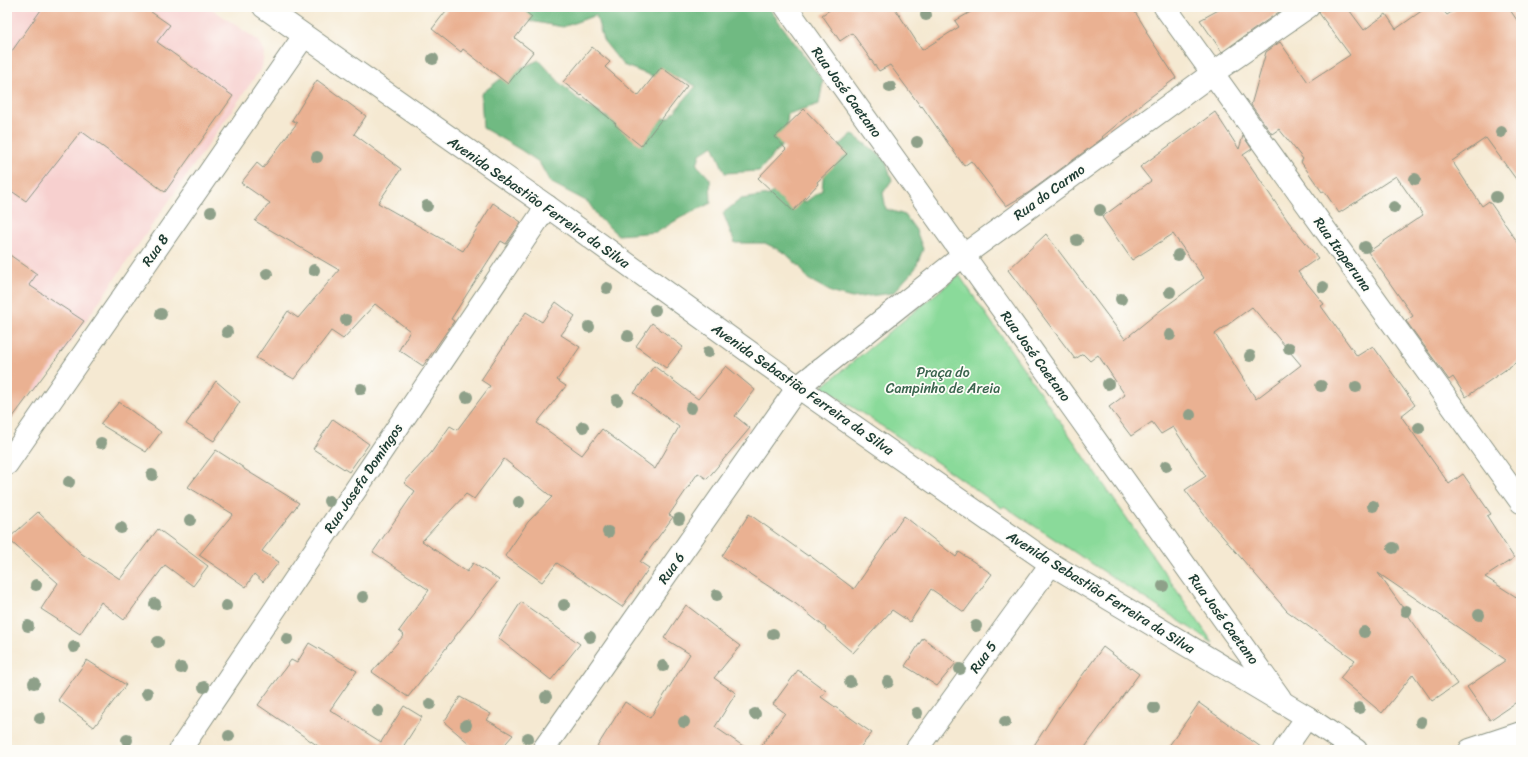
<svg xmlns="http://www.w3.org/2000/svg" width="1528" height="757" font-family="Sriracha,sans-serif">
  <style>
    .built { fill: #f7d0cf }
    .green { fill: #8ada9a; stroke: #548c67 }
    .forest { fill: #6fba82; stroke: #477c5b }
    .building { fill: #eab192; fill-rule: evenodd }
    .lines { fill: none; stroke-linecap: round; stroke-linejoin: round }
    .minor-casing { stroke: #8a9383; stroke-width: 24 }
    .minor { stroke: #fff; stroke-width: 22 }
    .tree { fill: #8ea089 }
    .labels { text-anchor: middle; stroke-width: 3.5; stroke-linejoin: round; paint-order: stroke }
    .street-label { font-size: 14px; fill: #1f3d34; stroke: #fdfcf7 }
    .park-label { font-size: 14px; fill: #3a644e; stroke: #fdfcf7 }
  </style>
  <rect width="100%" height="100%" fill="#fdfcf7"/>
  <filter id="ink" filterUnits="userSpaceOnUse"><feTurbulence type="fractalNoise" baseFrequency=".025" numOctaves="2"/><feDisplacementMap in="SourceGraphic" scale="8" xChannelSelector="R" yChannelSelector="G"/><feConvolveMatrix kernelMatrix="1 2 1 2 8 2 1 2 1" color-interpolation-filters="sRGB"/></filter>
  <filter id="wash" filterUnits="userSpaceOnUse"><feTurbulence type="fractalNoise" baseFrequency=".012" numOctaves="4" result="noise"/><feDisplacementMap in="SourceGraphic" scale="16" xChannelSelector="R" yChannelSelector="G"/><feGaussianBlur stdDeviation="0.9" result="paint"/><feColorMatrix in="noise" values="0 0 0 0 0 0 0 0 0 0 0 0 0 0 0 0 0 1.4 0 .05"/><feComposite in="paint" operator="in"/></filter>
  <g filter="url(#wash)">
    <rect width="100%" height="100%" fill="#f5e9d2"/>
    <!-- built -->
    <path class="built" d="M7,7h202l50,34 5,12 -2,14 -225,324 -30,-21z"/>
    <!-- green -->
    <path class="green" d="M959,275l254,368 -209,-137 -2,2 -73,-51 -107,-70z"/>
    <!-- forest -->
    <g class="forest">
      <path d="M519,7h249l55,74 -4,23 -31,10 -4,29 -25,28 -34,2 -12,-28 -13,9 -3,11 13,14 1,24 -31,15 -23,14 -39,3 -19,-17 -11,-16 -38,-20 -11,-20 -18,-12 -38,-22 -2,-34 26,-20 32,-14 22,24 19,17 45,27 45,-11 26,-31 -17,-8 -27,-2 -29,-11 -20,-25 -7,-25 -33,12 -33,-6z"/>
      <path d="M852,134l33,25 7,21 -9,13 3,16 19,6 11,15 7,19 -8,20 -22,24 -41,5 -19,-5 -25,-14 -8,-12 -15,-14 -20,-10h-30l-12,-30 18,-14 28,-4 23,-18 12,26 18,-13 3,-31z"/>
    </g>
    <g id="blocks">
      <!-- building -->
      <g class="building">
        <path d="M43,7h101l26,18 -13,17 76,54 -68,96 -84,-61 -55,70 -19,-13v-130z"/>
        <path d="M449,7h71l12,10 -17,21 18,14 -25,32 -45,-35 -2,3 -29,-23z"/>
        <path d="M834,7h60l28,43 37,-23 -4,-6 24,-14h153l15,24 -1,1 30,46 -31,23 -43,36 1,1 -75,55 -22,13 -35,-45 -7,5 -42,-60 -1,1 -31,-42 -11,6 -27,-38 -12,8 -18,-26z"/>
        <path d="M1224,7h62l-64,45 -22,-32z"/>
        <path d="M1320,7h27l17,23 22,-16 10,15 31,-22h13l7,8 12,-8h49l13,19v160l-35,-48 -34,23 30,45 7,-5 32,46v112l-55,38 -13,-20 -4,3 -43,-59 7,-5 -45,-64 55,-37 -27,-39 -57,37 -15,-22 -2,1 -21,-30 2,-3 -24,-30 -7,5 -21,-29 15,-53 14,-10 28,40 42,-27 -31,-42z"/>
        <path d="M592,47l18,15 -5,5 33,29 23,-29 26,19 -46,60 -26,-21 1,-1 -34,-29 -1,1 -18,-14z"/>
        <path d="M317,80l49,36 -12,18 47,35 -23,34 85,48 30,-48 28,19 -15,22 -5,-3 -50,78 3,2 -31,45 -24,-16 11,-19 -35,-27 -32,35 -12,-8 -37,48 -38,-21 32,-47 10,7 41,-48 -84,-49 15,-18 -29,-20 16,-20 6,5 34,-45 -5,-3z"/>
        <path d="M804,109l43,45 -30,28 1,2 -25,27 -35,-33 28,-29 -11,-12z"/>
        <path d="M1215,112l24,37 4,-13 9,13 -9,6 45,66 30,37 -20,14 26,32 -3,2 36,50 16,-10 42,59 -14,11 48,68 14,-10 28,40 -4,2 27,42 -29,19 36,23v99l-31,21 -23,-33 39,-27 -128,-87 79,111 -25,17 -19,-27 -31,39 -42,-35 15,-18 -68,-49 -77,-89 -25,-32 21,-14 -33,-49 -12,7 -9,-12 -21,14 -22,-29 16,-12 -27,-40 -8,6 -7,-7 -8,5 -67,-89 38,-36 79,105 32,-26 47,-35 -31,-44 -41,26 -30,-43 49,-36 -11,-14zM1252,307l49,58 -45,34 -41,-65z"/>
        <path d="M7,253l30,21 -8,11 55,36 -77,104z"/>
        <path d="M556,302l19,14 -14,19 19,12 -23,33 9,6 -29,37 45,32 20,-26 53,40 24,-42 -45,-34 20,-27 44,33 28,-33 29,24 -20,26 15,12 -43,51 -9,-6 -29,42 4,2 -33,45 9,6 -27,39 -65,-44 -15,19 -37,-26 23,-34 24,-25 -48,-38 -30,40 -8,-5 -44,47 45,31 6,-9 26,17 -91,117 -36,-25 32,-37 -5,-4 30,-41 -56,-38 42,-61 -11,-8 27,-30 19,-27 7,4 33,-44 -9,-6 45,-68 16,10z"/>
        <path d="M652,323l31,24 -17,21 -30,-22z"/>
        <path d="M216,381l24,21 -26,39 -28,-17z"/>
        <path d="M119,402l42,30 -15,20 -46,-28z"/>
        <path d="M333,419l36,25 -20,28 -36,-23z"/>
        <path d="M216,450l28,18v1l55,34 -37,48 17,11 -16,20 -9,-8 -8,13 -47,-32 34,-41 -45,-27z"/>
        <path d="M38,512l44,42 38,25 38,-50 50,37 -15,20 -28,-21 -41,55 -23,-18 -21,32 -39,-25 17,-26 -50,-44z"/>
        <path d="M749,514l59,42 1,-1 45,34 50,-73 52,41 3,-5 33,22 -28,38 -33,-23 -21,33 -18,-12 -39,43 -28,-24 1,-1 -30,-24 -74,-48z"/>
        <path d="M521,602l59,42 -29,36 -53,-42z"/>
        <path d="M686,605l54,41 -26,32 22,15 -21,34 34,23h-154l30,-48 25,16 40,-64 -26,-16z"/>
        <path d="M923,638l33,25 -19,23 -32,-20z"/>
        <path d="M309,643l48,28 -27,39 51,32 23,-36 18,11 -21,33h-77l-66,-45 33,-45 6,3z"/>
        <path d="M1103,647l36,27 -56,76h-52l26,-40z"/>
        <path d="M87,660l39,25 -32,42 -36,-27z"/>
        <path d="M798,670l28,21 -5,6 51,36 -14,17h-100l27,-37 -12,-9z"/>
        <path d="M460,697l31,17 -4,6 26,15 -13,15h-23l-33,-28z"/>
        <path d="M1199,703l66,47h-99z"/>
      </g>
    </g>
  </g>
  <g filter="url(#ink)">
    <use href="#blocks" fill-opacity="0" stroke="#8a9383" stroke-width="1"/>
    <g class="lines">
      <defs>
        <g id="minor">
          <path d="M264,7l283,199 251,181 253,177 256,153 49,33"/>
          <path d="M786,7l494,691"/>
          <path d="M1165,7l356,495"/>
          <path d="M7,464l297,-428"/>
          <path d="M180,750l367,-544"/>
          <path d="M543,750l255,-363 166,-132 249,-182 95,-66"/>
          <path d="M916,750l135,-186"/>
          <path d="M1284,750l23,-33"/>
          <path d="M1470,750l51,-17"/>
        </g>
      </defs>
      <!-- minor casing -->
      <use href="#minor" class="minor-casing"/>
      <!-- minor -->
      <use href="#minor" class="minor"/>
    </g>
    <!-- trees -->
    <g class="tree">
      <circle cx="926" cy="15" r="6"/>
      <circle cx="433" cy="59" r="6"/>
      <circle cx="890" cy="87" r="6"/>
      <circle cx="1501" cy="132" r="6"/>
      <circle cx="917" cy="142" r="6"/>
      <circle cx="317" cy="157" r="6"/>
      <circle cx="1415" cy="179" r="6"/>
      <circle cx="1496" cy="197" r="6"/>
      <circle cx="427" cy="206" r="6"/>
      <circle cx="1394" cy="207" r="6"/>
      <circle cx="1100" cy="210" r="6"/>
      <circle cx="211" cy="212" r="6"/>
      <circle cx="1077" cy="240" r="6"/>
      <circle cx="1365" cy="247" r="6"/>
      <circle cx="1178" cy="255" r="6"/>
      <circle cx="314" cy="270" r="6"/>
      <circle cx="267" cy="274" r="6"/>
      <circle cx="1323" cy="287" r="6"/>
      <circle cx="607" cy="288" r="6"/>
      <circle cx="1170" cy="292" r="6"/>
      <circle cx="1121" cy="299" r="6"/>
      <circle cx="655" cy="310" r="6"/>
      <circle cx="161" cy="314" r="6"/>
      <circle cx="346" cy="320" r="6"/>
      <circle cx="589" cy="327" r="6"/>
      <circle cx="227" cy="332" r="6"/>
      <circle cx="1170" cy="335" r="6"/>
      <circle cx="628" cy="336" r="6"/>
      <circle cx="1289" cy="348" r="6"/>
      <circle cx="708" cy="352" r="6"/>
      <circle cx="1250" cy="356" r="6"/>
      <circle cx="1108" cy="384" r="6"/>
      <circle cx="1321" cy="386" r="6"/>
      <circle cx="1356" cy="387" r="6"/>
      <circle cx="361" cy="389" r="6"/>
      <circle cx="467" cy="397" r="6"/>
      <circle cx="617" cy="400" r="6"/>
      <circle cx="691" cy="408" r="6"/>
      <circle cx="1190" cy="415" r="6"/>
      <circle cx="583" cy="427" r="6"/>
      <circle cx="1419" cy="428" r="6"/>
      <circle cx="101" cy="443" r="6"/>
      <circle cx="1166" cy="466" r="6"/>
      <circle cx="152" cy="475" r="6"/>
      <circle cx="69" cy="482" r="6"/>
      <circle cx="329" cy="501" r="6"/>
      <circle cx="519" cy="502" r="6"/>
      <circle cx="1373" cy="506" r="6"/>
      <circle cx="679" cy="519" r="6"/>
      <circle cx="190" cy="520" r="6"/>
      <circle cx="121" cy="528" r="6"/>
      <circle cx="608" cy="532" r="6"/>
      <circle cx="1393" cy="548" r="6"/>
      <circle cx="36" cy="585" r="6"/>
      <circle cx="1163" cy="586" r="6"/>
      <circle cx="717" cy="595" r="6"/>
      <circle cx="363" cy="597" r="6"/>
      <circle cx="155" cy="604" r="6"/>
      <circle cx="564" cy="605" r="6"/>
      <circle cx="226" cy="606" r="6"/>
      <circle cx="1406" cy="611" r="6"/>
      <circle cx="1479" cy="615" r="6"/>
      <circle cx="28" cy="626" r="6"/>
      <circle cx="976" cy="626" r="6"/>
      <circle cx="1364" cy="632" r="6"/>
      <circle cx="773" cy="634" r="6"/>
      <circle cx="590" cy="637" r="6"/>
      <circle cx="287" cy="639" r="6"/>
      <circle cx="158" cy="642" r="6"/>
      <circle cx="74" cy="647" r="6"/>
      <circle cx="663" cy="666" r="6"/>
      <circle cx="181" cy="668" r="6"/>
      <circle cx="960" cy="669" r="6"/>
      <circle cx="850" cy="682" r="6"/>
      <circle cx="888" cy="682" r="6"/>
      <circle cx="34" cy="683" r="6"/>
      <circle cx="204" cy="687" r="6"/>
      <circle cx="147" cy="693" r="6"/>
      <circle cx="546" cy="697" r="6"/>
      <circle cx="430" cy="704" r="6"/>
      <circle cx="1154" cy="708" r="6"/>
      <circle cx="1359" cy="708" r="6"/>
      <circle cx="378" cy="711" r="6"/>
      <circle cx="917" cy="713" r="6"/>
      <circle cx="755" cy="714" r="6"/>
      <circle cx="40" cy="718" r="6"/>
      <circle cx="684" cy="722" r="6"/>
      <circle cx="1005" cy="722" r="6"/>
      <circle cx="1421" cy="722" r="6"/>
      <circle cx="466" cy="725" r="6"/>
      <circle cx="229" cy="736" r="6"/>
      <circle cx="528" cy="738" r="6"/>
      <circle cx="127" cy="740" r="6"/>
    </g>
  </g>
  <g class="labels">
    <!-- street labels -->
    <g class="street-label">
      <text transform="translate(847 92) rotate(54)" y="5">Rua José Caetano</text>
      <text transform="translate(1049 192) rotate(-36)" y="5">Rua do Carmo</text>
      <text transform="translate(539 202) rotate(35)" y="5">Avenida Sebastião Ferreira da Silva</text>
      <text transform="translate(155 250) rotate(-55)" y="5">Rua 8</text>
      <text transform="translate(1343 254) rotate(54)" y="5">Rua Itaperuna</text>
      <text transform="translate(1036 356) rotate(54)" y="5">Rua José Caetano</text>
      <text transform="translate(803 389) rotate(35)" y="5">Avenida Sebastião Ferreira da Silva</text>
      <text transform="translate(363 478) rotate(-56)" y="5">Rua Josefa Domingos</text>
      <text transform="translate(671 568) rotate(-55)" y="5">Rua 6</text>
      <text transform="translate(1101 592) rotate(32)" y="5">Avenida Sebastião Ferreira da Silva</text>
      <text transform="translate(1224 619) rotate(54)" y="5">Rua José Caetano</text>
      <text transform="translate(983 657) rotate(-54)" y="5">Rua 5</text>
    </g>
    <!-- park labels -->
    <g class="park-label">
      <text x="943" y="377">Praça do<tspan x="943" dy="16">Campinho de Areia</tspan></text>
    </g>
  </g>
  <!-- margin -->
  <rect width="1528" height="757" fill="none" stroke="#fdfcf7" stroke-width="24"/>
</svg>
